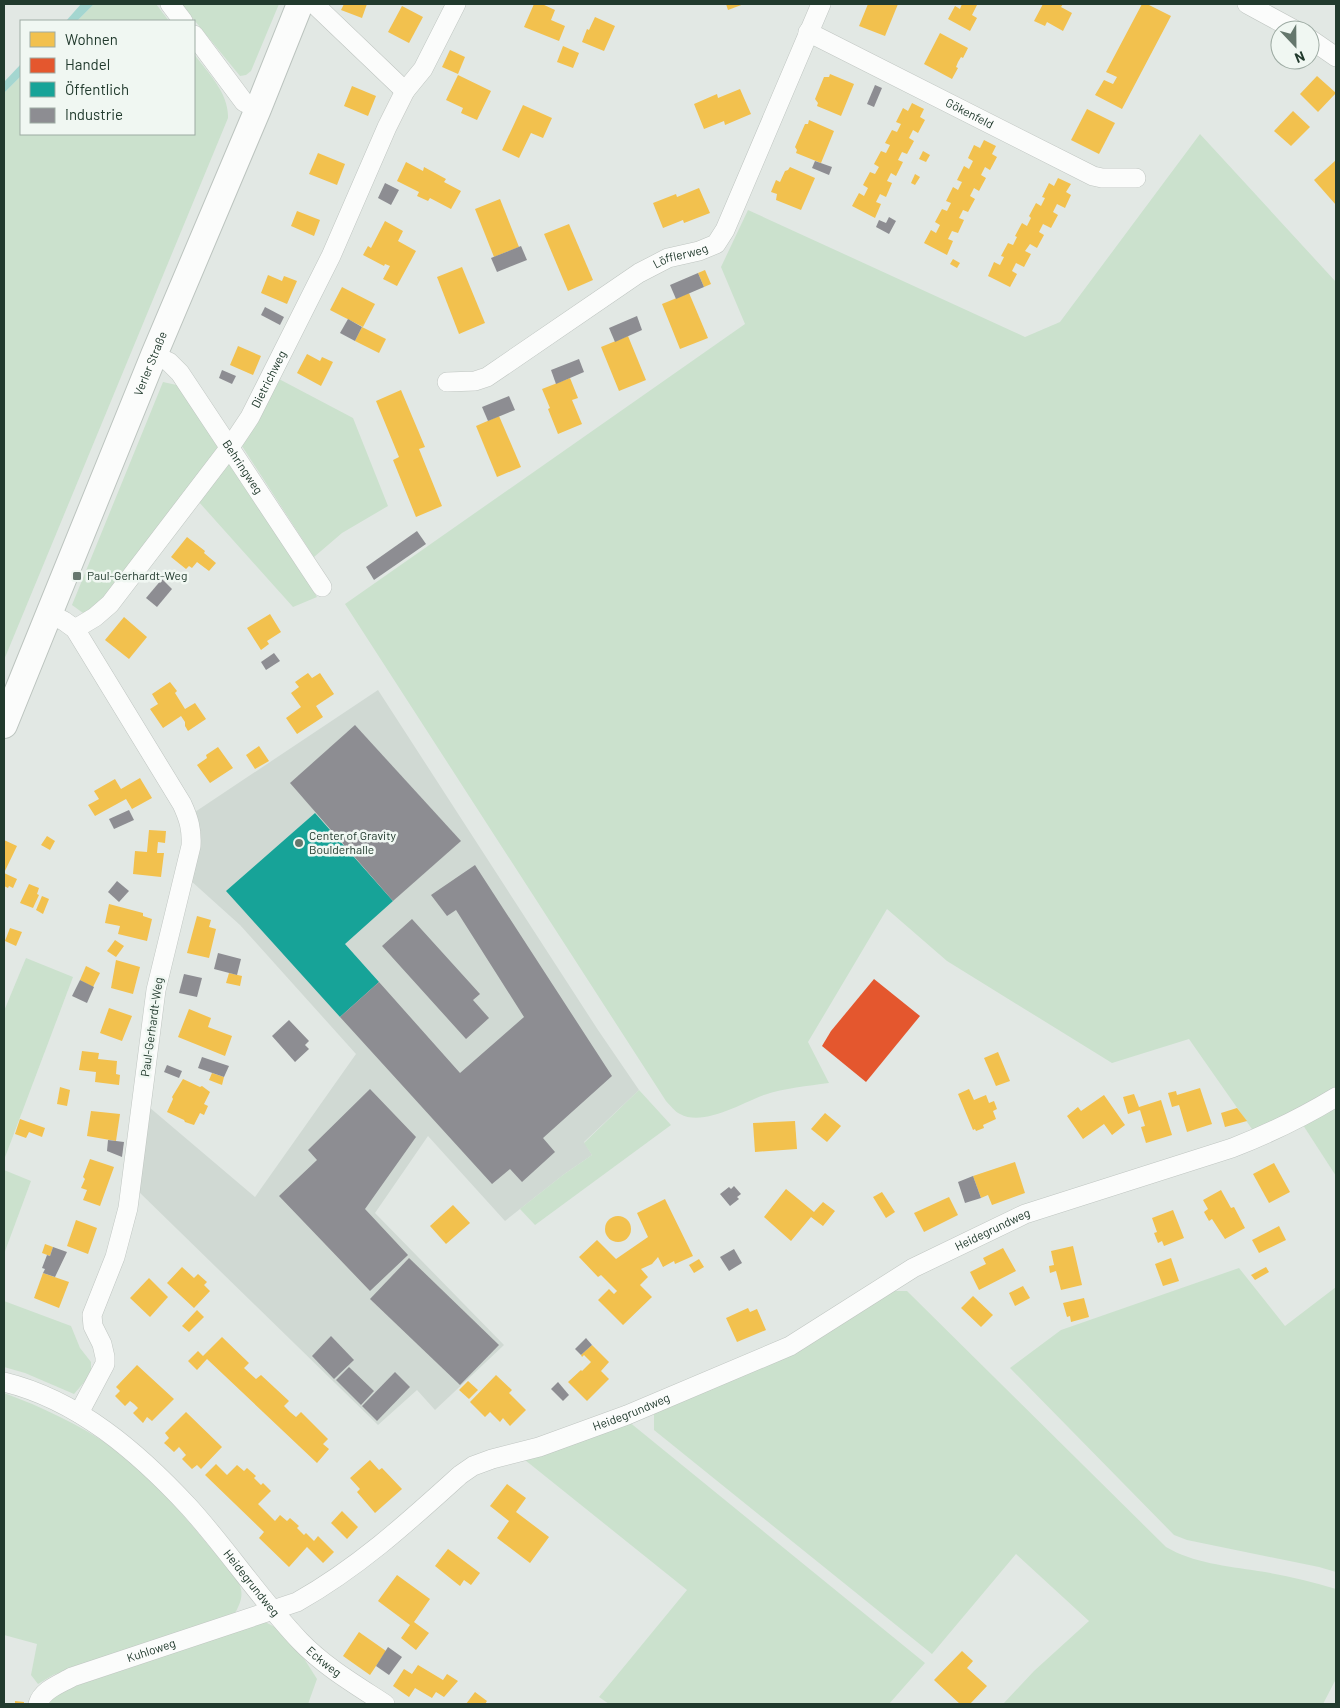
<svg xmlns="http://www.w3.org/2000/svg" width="1340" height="1708" font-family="Barlow,sans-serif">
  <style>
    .built { fill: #d0d9d3 }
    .green { fill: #cbe1cd }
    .water { fill: #a4d6d0 }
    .homes { fill: #f2c14e }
    .shops { fill: #e4572e }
    .public { fill: #17a398 }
    .industry { fill: #8d8d92 }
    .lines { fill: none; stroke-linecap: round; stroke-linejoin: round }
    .minor-casing { stroke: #bfc5c1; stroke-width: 20 }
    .secondary-casing { stroke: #bcc4bf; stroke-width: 28 }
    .minor { stroke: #fbfcfb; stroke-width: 19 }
    .secondary { stroke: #fbfcfb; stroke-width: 26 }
    .poi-dot { fill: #65776d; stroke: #f0f7f2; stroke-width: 2 }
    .labels { text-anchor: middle; stroke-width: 5; stroke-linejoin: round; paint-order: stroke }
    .street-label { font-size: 12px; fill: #213a2d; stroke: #f0f7f2 }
    .poi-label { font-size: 12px; fill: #213a2d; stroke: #f0f7f2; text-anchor: start }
  </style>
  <rect width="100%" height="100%" fill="#e2e8e4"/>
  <!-- built -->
  <path class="built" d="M378,690l220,340 41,60 -55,52 8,13 -29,20 -58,46 -77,-85 -53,77 129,132 -69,65 -18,-20 -39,35 -241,-235 12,-83 106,90 101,-143 -116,-129 -50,-45 2,-66z"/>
  <!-- green -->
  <g class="green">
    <path d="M94,4h62l13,17h-92z"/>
    <path d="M181,4h98l-28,67 -5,4 -6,1z"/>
    <path d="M194,54c14,19 35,39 34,64l-224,542v-567l17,-17v58h173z"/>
    <path d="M1200,134l136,148v806l-82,44 -65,-93 -77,24 -165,-102 -60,-52 -79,133 21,41c-22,3 -44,5 -65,12 -22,8 -61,32 -84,19 -5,-2 -10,-9 -14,-13l-321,-497 400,-280 -24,-57 27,-57 277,127 35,-15z"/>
    <path d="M279,379l74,39 35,88 -46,27 -28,24 -74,-114z"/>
    <path d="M163,382l18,4 43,62 93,149 -24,10 -95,-106 -93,100 -22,12 -11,-8z"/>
    <path d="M26,958l47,19 -69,183v-149z"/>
    <path d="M639,1090l32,35 -136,100 -15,-16 43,-34 29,-20 -8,-12z"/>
    <path d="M1336,1105v71l-33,-51z"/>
    <path d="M4,1170l27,11 -27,73z"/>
    <path d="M1239,1268l46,58 51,-39v285l-17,-5 -132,-27 -13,-5 -164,-167 51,-38z"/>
    <path d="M894,1291h13l259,256c27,16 61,19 92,24 26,4 52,10 78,18v90l-13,25h-320l31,-33 55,-50 -73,-67 -84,100 -278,-224v-19l139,-59z"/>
    <path d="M4,1301l67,25 9,22 11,14v12l-17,20 -49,-21 -21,-6z"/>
    <path d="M4,1393c38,14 74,31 108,54 37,24 74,72 103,106 8,10 21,21 25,33 4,11 -1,20 -6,29l-156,51 -25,9 -15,9 -7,-9 6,-31 -33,-9z"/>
    <path d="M628,1421l297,242 -36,41h-280l-10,-7 88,-107 -162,-130z"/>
    <path d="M265,1622l16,8 12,11 24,38 -9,25h-260l2,-6 16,-9 22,-9z"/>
  </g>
  <!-- water -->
  <g class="water">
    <path d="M81,4h13l-17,17h-11z"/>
    <path d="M21,64v12l-17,17v-11z"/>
  </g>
  <!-- homes -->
  <g class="homes">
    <path d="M344,4h23l-5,14 -21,-8z"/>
    <path d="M534,4h8l13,6 -4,10 14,6 -6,15 -35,-14z"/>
    <path d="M726,4h18l-16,6z"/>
    <path d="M868,4h30l-13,32 -26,-10z"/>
    <path d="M962,4l15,1 -5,10 5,3 -7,13 -22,-12 7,-13 5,3z"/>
    <path d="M1043,4h20l-2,3 11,6 -9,18 -16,-9 -2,4 -11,-5z"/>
    <path d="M1142,4h5l24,12 -49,93 -27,-14 9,-15 9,4 4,-7 -11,-5z"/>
    <path d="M402,6l21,11 -14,26 -21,-11z"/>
    <path d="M595,17l20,9 -11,25 -22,-9 5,-13 2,1z"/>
    <path d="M940,33l28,15 -5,10 -2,-1 -3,5 -2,5 2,1 -6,11 -28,-15z"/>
    <path d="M563,46l16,7 -6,15 -16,-6z"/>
    <path d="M450,50l15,7 -7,17 -16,-7z"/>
    <path d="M830,74l24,10 -13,32 -24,-10 1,-3 -3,-4 9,-22h5z"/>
    <path d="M458,75l33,16 -14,29 -16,-7 2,-5 -17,-8z"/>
    <path d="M1317,76l19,17 -18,19 -18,-18z"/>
    <path d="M352,86l24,10 -8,20 -24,-10z"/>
    <path d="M740,89l11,25 -26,11 -1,-4 -20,8 -10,-25 23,-10 1,4z"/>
    <path d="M912,103l12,6 -4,8 5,3 -7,13 -5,-3 -4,8 5,3 -7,13 -5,-2 -4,8 5,2 -7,14 -5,-3 -4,8 5,2 -6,14 -6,-3 -4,8 5,2 -6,14 -23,-12 7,-13 5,3 4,-8 -5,-3 7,-13 5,2 4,-7 -5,-3 7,-13 5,2 4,-8 -5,-2 7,-13 5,2 4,-8 -5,-2 7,-14 5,3z"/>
    <path d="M523,105l29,13 -9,20 -12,-5 -12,25 -17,-8z"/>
    <path d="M1087,109l28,14 -16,31 -28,-14z"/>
    <path d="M1293,111l17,16 -19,19 -17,-15z"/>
    <path d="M809,120l25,11 -13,32 -25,-10 1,-3 -2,-3 10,-23h3z"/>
    <path d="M984,140l12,6 -4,8 5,3 -7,13 -5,-3 -4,8 5,3 -7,13 -5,-3 -4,8 5,3 -7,13 -5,-2 -4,8 5,2 -6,13 -6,-2 -4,8 5,2 -6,14 -23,-12 7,-13 5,3 4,-8 -5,-3 7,-13 5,2 4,-8 -5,-2 7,-14 5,3 4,-8 -5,-2 7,-14 5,3 4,-8 -5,-3 6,-13 6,3z"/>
    <path d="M923,151l7,4 -4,7 -7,-3z"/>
    <path d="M318,153l27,11 -8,21 -28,-11z"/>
    <path d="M1336,160v45l-22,-25z"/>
    <path d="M406,162l17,9 1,-4 22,12 -2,3 17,9 -10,18 -21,-11 -2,3 -11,-5 2,-4 -22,-11z"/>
    <path d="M790,167l25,11 -14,32 -25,-10 1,-6 -6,-2 5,-12 4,2 5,-11 3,-1z"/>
    <path d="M915,174l5,3 -5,8 -4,-2z"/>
    <path d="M1058,178l13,6 -5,8 5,3 -6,13 -8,-4 -4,8 5,3 -7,13 -8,-4 -4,8 5,3 -7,13 -7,-4 -5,7 6,3 -7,13 -8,-4 -4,8 5,3 -7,13 -22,-11 6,-14 6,3 4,-8 -3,-1 7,-13 5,2 4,-8 -2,-1 7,-13 5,3 4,-8 -2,-2 7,-13 5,3 4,-8 -3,-1 7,-14 5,3z"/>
    <path d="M699,188l11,25 -26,10 -1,-3 -20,8 -10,-25 23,-9 1,3z"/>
    <path d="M500,199l19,48 -25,10 -19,-48z"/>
    <path d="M297,211l23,9 -6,16 -23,-10z"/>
    <path d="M385,221l18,10 -5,10 18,10 -19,35 -14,-7 7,-13 -5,-2 -1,2 -21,-11 5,-9 3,2z"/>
    <path d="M569,224l24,56 -25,11 -24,-57z"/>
    <path d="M953,259l7,4 -3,5 -7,-4z"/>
    <path d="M462,267l23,56 -26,11 -22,-57z"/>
    <path d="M705,270l6,14 -7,3 -6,-14z"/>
    <path d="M268,275l14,6 2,-5 13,5 -10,23 -26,-11z"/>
    <path d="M342,287l33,17 -12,23 -33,-17z"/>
    <path d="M689,293l19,45 -28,11 -18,-45z"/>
    <path d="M362,327l24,12 -7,14 -24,-12z"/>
    <path d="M628,336l18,44 -27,11 -18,-44z"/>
    <path d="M238,346l23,10 -8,19 -23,-10z"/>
    <path d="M307,354l13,7 2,-4 11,5 -12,24 -24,-13z"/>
    <path d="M570,378l8,20 -6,2 10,24 -24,10 -10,-25 2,-1 -8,-19z"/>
    <path d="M401,390l24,57 -6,2 23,57 -26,11 -23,-57 6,-3 -23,-56z"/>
    <path d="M499,416l22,51 -24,10 -21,-51z"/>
    <path d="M187,537l18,14 -1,2 12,10 -7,8 -12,-9 -5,6 -3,-2 -3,3 -15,-12z"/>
    <path d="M270,614l11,18 -14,9 2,3 -8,6 -14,-22z"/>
    <path d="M124,617l23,20 -18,22 -24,-19z"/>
    <path d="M308,673l4,5 8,-5 14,21 -18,12 7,11 -26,17 -11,-16 15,-11 -10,-14 8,-6 -4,-5z"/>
    <path d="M170,682l7,9 -2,2 10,16 10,-6 11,16 -18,12 -3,-5v-4l-4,-6 -18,12 -13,-19 8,-5 -6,-10z"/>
    <path d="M259,746l10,15 -14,8 -9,-14z"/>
    <path d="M218,747l15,21 -23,15 -13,-18 10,-7 -1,-3z"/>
    <path d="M140,778l12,20 -20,11 -6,-10 -31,17 -7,-11 11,-6 -5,-8 21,-12 6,10z"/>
    <path d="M149,830l17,1 -1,12 -7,-1 -1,11h7l-3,24 -28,-3 2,-23 12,1z"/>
    <path d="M47,836l8,5 -5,9 -9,-5z"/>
    <path d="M4,840l13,6 -13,27 13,6 -4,9 -4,-2 -1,2 -4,-2z"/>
    <path d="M29,884l10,4 -2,6 2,1 -6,13 -13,-5z"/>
    <path d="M42,896l7,3 -6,15 -7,-4z"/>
    <path d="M109,904l34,9v3l9,3 -5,22 -29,-7 2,-8 -15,-3z"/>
    <path d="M197,916l14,4 -2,7 7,2 -7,29 -22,-5z"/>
    <path d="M10,928l12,4 -6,14 -11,-5z"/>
    <path d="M115,940l9,6 -8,11 -9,-6z"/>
    <path d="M116,960l24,7 -7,27 -22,-6z"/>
    <path d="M86,966l14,7 -7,14 -13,-7z"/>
    <path d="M229,973l13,3 -2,10 -14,-3z"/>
    <path d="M109,1008l23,8 -10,25 -22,-8z"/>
    <path d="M189,1009l22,9 -3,9 24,9 -7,20 -47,-19z"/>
    <path d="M82,1051l17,2 -1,6 19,2 -1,13 4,1 -1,10 -24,-3 1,-10 -17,-2z"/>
    <path d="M998,1052l12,29 -14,5 -12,-28z"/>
    <path d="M212,1073l12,4 -2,8 -13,-5z"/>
    <path d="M183,1079l17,8 2,-1 8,6 -6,12 4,2 -4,9 -4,-2 -6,12 -9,-3 -1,-2 -17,-8 6,-13 -1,-2z"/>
    <path d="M60,1087l10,3 -3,16 -10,-2z"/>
    <path d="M1200,1088l12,36 -25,8 -8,-27 -7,2 -4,-14 8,-2 1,4z"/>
    <path d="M969,1089l5,11 12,-5 3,8 5,-2 3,8 -4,2 3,8 -13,6 1,3 -8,3 -1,-2 -2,1 -15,-36z"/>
    <path d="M1134,1094l5,13 22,-7 11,35 -26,8 -5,-16 4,-1 -5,-16 -12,4 -5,-17z"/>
    <path d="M1104,1095l21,30 -13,10 -8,-11 -21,15 -16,-23 11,-9 3,4z"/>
    <path d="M1237,1108l10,13 -22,6 -4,-14z"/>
    <path d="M91,1111l29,3 -4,27 -29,-5z"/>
    <path d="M825,1113l16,13 -14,16 -16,-13z"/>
    <path d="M20,1119l25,9 -3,9 -13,-5 -3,6 -11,-4z"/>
    <path d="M795,1121l2,28 -42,3 -2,-29z"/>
    <path d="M90,1159l24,8 -14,39 -17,-6 4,-10 -6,-2 4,-9 -2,-2z"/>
    <path d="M1015,1162l10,31 -33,12 -4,-10 -7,3 -8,-22z"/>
    <path d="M1274,1163l16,29 -21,11 -16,-29z"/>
    <path d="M786,1189l28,23 9,-10 12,9 -12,15 -12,-9 -20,24 -27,-24z"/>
    <path d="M1221,1190l10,18 3,-1 11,21 -20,11 -13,-20 -3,2 -5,-9 4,-3 -5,-9z"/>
    <path d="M882,1192l13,20 -9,6 -13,-21z"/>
    <path d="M949,1197l9,18 -34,17 -10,-19z"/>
    <path d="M665,1199l28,57 -18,8 -1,-3 -11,6 -5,-10 -6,7 -11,5 7,8 -8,8 12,12 -29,28 -25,-25 11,-11 5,5 3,-3 -16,-16 -3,2 -19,-20 18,-17 19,19 32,-22 -11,-24z"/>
    <path d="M453,1205l17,18 -24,21 -16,-18z"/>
    <path d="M1173,1210l11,28 -20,8 -2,-5 -4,2 -4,-10 3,-1 -5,-14z"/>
    <circle cx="618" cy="1229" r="13"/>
    <path d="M76,1220l21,8 -9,26 -21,-8z"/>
    <path d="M1279,1226l7,14 -27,13 -7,-13z"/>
    <path d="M45,1244l8,3 -3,9 -8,-3z"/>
    <path d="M1073,1246l9,39 -21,5 -5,-19 -6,2 -1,-7 5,-1 -3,-14z"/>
    <path d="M1003,1248l13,23 -37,19 -9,-18 16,-8 -3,-6z"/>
    <path d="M1171,1258l8,23 -16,5 -8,-22z"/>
    <path d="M699,1259l5,8 -10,6 -5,-8z"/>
    <path d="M182,1267l12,11 4,-4 9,8 -3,3 6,6 -16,17 -27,-25z"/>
    <path d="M1266,1267l3,5 -14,8 -4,-5z"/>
    <path d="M43,1273l26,9 -10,26 -25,-10z"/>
    <path d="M149,1278l19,19 -18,20 -20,-19z"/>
    <path d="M1023,1286l7,12 -15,8 -6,-13z"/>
    <path d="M973,1296l20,19 -12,12 -20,-19z"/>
    <path d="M1084,1298l5,19 -18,5 -1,-6 -3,1 -4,-14z"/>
    <path d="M748,1308l2,4 7,-3 9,21 -29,12 -11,-24z"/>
    <path d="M197,1310l7,7 -15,15 -7,-6z"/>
    <path d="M222,1337l27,26 -5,5 12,11 5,-4 28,26 -5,5 6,6 6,5 5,-5 27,27 -5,5 6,5 -12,14 -110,-104 -10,11 -9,-9 10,-10 5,5z"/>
    <path d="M592,1345l17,17 -8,9 8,8 -22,22 -19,-19 13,-12 1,1 9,-9 -7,-7 -2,2 -1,-2z"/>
    <path d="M137,1365l37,34 -22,22 -5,-4 -4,6 -10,-10 5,-5 -4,-4 -4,-3 -5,5 -10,-10 5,-5 -4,-4z"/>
    <path d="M496,1375l16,15 -3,3 17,17 -16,16 -7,-8 -3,4 -10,-10 -5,5 -15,-15z"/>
    <path d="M468,1381l10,9 -9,9 -10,-9z"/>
    <path d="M186,1412l36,35 -21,22 -4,-4 -5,4 -10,-10 4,-4 -7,-8 -5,5 -10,-9 5,-5 -4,-5z"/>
    <path d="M370,1460l9,10 3,-2 20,21 -27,24 -18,-21 3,-3 -10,-11z"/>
    <path d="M216,1464l11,11 10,-10 7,6 3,-3 9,8 -2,2 7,7 2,-2 8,8 -13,13 17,17 5,-6 7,6 3,-3 9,8 -2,2 7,7 2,-2 8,8 4,-5 16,16 -11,11 -16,-16 -18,20 -30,-29 5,-6 -59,-57z"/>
    <path d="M507,1484l19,14 -10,14 33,25 -19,26 -33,-25 12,-17 -19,-15z"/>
    <path d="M342,1511l16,16 -11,12 -16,-16z"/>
    <path d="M448,1549l32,24 -9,12 -7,-5 -4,6 -25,-20z"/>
    <path d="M397,1575l33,24 -16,23 15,11 -13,17 -15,-12 9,-13 -32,-24z"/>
    <path d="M359,1632l27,19 -16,24 -27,-19z"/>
    <path d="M962,1651l11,10 -6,7 20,18 -17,18h-10l-26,-24z"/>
    <path d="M418,1665l25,15 4,-6 11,7 -14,16 -8,-5 -4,6 -17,-10 -6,9 -16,-11 11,-17 8,5z"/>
    <path d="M475,1692l12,9 -2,3h-19z"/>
    <path d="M15,1701l9,1v2h-9z"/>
  </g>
  <!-- shops -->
  <path class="shops" d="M874,979l46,37 -54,66 -44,-36 9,-15z"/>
  <!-- public -->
  <path class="public" d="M315,813l78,88 -48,43 34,38 -39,35 -114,-126z"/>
  <!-- industry -->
  <g class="industry">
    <path d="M875,85l7,3 -8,19 -7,-3z"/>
    <path d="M815,161l17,6 -3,8 -17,-7z"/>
    <path d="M385,183l14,7 -8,15 -13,-7z"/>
    <path d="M889,217l7,4 -7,13 -13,-7 3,-7 7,3z"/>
    <path d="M521,246l6,14 -30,12 -6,-14z"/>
    <path d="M698,273l6,14 -28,12 -6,-14z"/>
    <path d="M265,307l19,10 -4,8 -19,-10z"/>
    <path d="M637,316l5,14 -27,12 -6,-14z"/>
    <path d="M348,319l14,8 -7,14 -15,-8z"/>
    <path d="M579,359l5,13 -28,12 -5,-14z"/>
    <path d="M222,370l14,6 -4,8 -13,-6z"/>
    <path d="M509,396l6,14 -27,11 -6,-14z"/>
    <path d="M417,531l9,13 -52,36 -8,-13z"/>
    <path d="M162,579l10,10 -15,18 -11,-9z"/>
    <path d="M274,653l6,8 -14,9 -5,-8z"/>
    <path d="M355,725l106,116 -68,60 -103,-118z"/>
    <path d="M129,810l5,10 -20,9 -5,-10z"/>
    <path d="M475,865l137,211 -69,62 12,14 -33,30 -12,-13 -18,15 -152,-167 39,-35 81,91 64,-56 -68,-107 -9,6 -16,-21z"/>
    <path d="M117,881l12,10 -10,11 -11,-10z"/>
    <path d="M412,919l68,75 -7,6 16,18 -23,21 -84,-93z"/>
    <path d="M218,953l23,6 -4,16 -23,-6z"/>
    <path d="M184,974l18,4 -5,19 -18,-4z"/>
    <path d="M80,980l14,7 -7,16 -15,-7z"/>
    <path d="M289,1020l20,21 -4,4 4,4 -14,13 -23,-26z"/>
    <path d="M202,1057l27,9 -5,11 -26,-9z"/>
    <path d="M167,1065l15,6 -3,7 -15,-6z"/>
    <path d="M370,1089l46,48 -51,72 43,46 -38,36 -91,-95 38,-36 -9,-10z"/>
    <path d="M108,1140l16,2 -2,15 -15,-6z"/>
    <path d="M973,1176l8,22 -16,5 -7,-21z"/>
    <path d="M734,1186l7,8 -4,3 2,2 -9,7 -10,-12 9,-7 2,2z"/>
    <path d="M53,1247l14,5 -12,25 -12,-4 2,-4 -3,-1 5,-13 3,1z"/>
    <path d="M734,1249l8,14 -13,8 -9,-14z"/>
    <path d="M409,1258l90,87 -39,40 -90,-86z"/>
    <path d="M331,1336l23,24 -20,19 -22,-23z"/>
    <path d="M586,1338l6,7 -11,10 -6,-6z"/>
    <path d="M349,1367l25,24 -13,14 -25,-25z"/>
    <path d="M395,1372l15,15 -33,34 -15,-15z"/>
    <path d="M558,1382l11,13 -6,6 -12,-12z"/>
    <path d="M388,1647l14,10 -13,18 -13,-9z"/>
  </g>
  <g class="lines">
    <defs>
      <g id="minor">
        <path d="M170,4l13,17"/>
        <path d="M314,4l91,87"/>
        <path d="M1247,4l48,26"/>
        <path id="s1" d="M808,32l285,144 9,2h34"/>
        <path d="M194,35l50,67 14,7"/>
        <path d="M1310,39l26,18"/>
        <path id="s2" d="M154,355l15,7 11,11 142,214"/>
        <path id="s3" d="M447,382l28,-1 12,-4 152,-104 29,-15 31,-7 17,-7 9,-14 96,-226"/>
        <path d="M50,614l14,7 11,8 107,175c7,15 10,26 9,42l-35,144 -28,218 -13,49 -23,58 1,11 9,18 3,13v7l-26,49"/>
        <path id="s4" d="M75,629l20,-12 15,-13 120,-157 20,-30 81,-161 56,-129 18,-36 18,-22 33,-65"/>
        <path id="s5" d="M4,1382c74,18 134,70 185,125 39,43 71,92 111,134 25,26 56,44 85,63"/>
        <path id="s6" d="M38,1704c4,-14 22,-20 34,-27l225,-75c62,-35 111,-80 163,-127l13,-9 19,-7 47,-12 88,-32 163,-69 123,-78 112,-54 207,-66c36,-14 71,-31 104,-51"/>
      </g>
      <g id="secondary">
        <path id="s7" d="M4,725l150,-370 104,-246 42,-105"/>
      </g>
    </defs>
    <!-- minor casing -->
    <use href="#minor" class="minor-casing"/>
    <!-- secondary casing -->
    <use href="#secondary" class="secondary-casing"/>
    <!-- minor -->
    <use href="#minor" class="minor"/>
    <!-- secondary -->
    <use href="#secondary" class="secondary"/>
  </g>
  <!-- markers -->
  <g class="poi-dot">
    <rect x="72" y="571" width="10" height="10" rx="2.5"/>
    <circle cx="299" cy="843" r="5"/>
  </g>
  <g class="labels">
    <!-- street labels -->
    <g class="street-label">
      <text dy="4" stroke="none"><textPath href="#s1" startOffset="181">Gökenfeld</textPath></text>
      <text dy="4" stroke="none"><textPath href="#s3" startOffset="270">Löfflerweg</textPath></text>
      <text dy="4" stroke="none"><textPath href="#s7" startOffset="390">Verler Straße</textPath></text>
      <text dy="4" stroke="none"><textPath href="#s4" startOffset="319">Dietrichweg</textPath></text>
      <text dy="4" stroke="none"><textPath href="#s2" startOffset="145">Behringweg</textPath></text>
      <text transform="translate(152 1027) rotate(-82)" y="4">Paul-Gerhardt-Weg</text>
      <text dy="4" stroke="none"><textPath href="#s6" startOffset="1078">Heidegrundweg</textPath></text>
      <text dy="4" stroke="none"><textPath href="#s6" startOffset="672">Heidegrundweg</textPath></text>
      <text dy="4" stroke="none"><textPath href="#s5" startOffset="325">Heidegrundweg</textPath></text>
      <text dy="4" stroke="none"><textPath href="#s6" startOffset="128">Kuhloweg</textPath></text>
      <text dy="4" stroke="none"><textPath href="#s5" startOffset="432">Eckweg</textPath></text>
    </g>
    <!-- poi labels -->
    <g class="poi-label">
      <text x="87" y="580">Paul-Gerhardt-Weg</text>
      <text x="309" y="840">Center of Gravity<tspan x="309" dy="14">Boulderhalle</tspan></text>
    </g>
  </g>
  <!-- border -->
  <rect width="1340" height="1708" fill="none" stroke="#213a2d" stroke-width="10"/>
  <!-- legend -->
  <rect x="20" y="20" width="175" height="115" fill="#f0f7f2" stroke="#9daba3"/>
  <rect x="30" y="32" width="25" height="15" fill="#f2c14e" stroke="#9daba3"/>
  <text x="65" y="45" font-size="15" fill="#213a2d">Wohnen</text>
  <rect x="30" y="58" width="25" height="15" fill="#e4572e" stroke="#9daba3"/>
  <text x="65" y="70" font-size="15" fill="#213a2d">Handel</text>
  <rect x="30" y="82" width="25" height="15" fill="#17a398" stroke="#9daba3"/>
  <text x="65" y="95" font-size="15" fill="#213a2d">Öffentlich</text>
  <rect x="30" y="108" width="25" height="15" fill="#8d8d92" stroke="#9daba3"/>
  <text x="65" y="120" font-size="15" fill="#213a2d">Industrie</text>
  <!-- north arrow -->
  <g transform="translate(1295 45) rotate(158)"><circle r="24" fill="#f0f7f2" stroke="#9daba3"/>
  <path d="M0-4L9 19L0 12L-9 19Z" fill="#65776d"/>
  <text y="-8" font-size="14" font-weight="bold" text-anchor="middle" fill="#213a2d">N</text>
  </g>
</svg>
